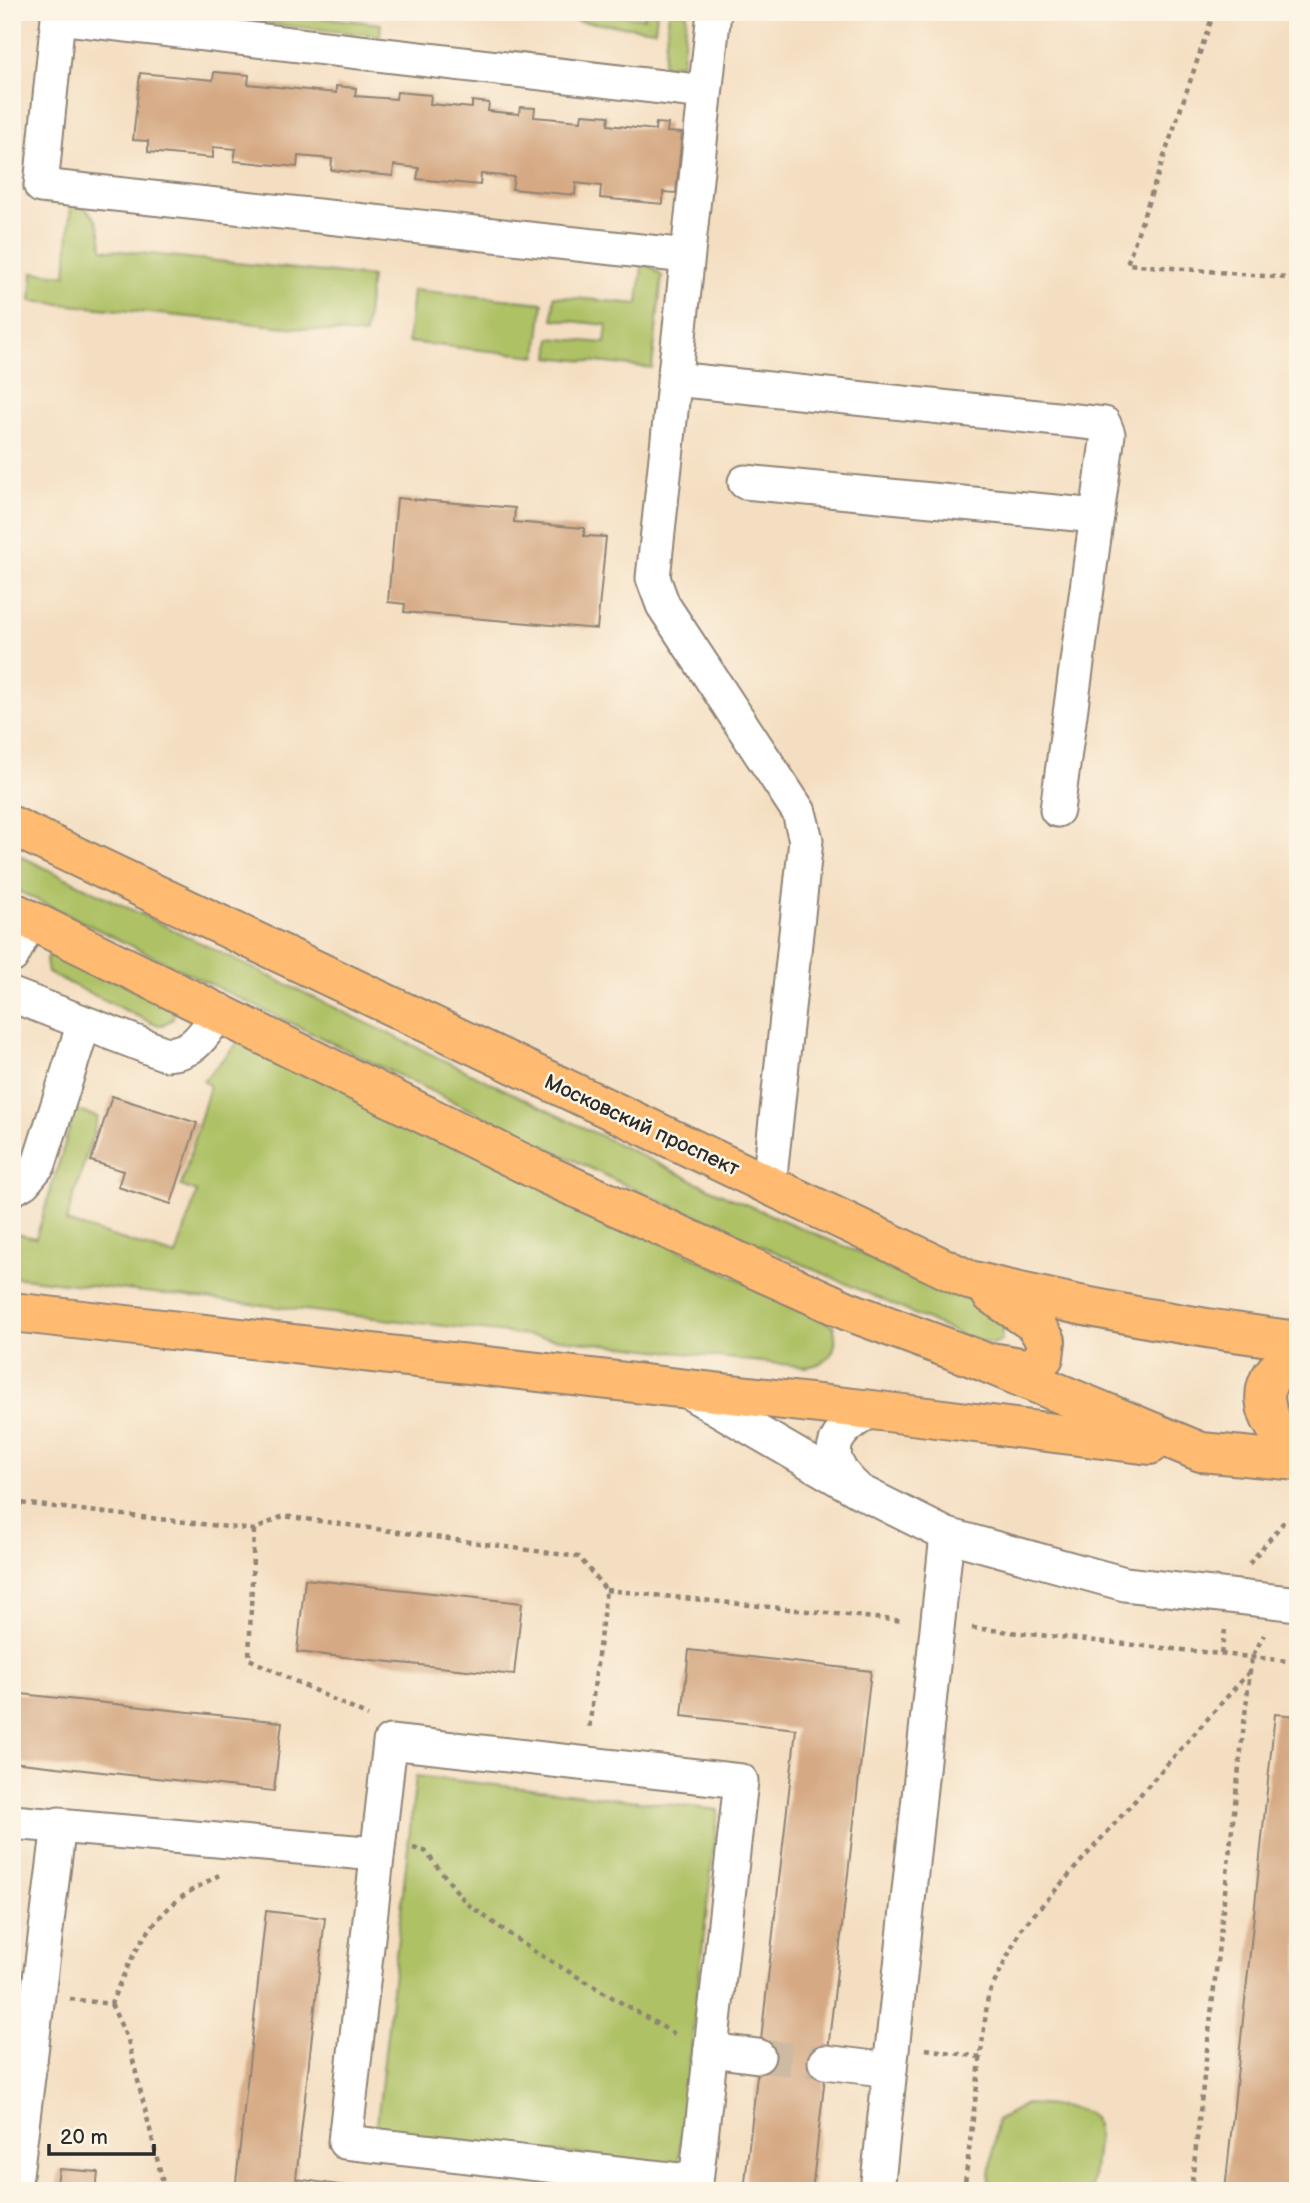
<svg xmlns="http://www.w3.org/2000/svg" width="1310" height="2203" font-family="'Balsamiq Sans',sans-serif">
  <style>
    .green { fill: #aec165; stroke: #6c7648; stroke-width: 2 }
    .building { fill: #d5a983 }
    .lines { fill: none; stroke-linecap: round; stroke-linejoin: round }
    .minor-tunnel { stroke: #ccbaa3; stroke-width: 33; stroke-dasharray: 33 17; stroke-linecap: butt }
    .minor-casing { stroke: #908476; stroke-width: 37 }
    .major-casing { stroke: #908476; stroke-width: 42 }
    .path { stroke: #908476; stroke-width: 4.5; stroke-dasharray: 5 5; stroke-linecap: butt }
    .minor { stroke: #fff; stroke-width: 33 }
    .major { stroke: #febb71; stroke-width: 38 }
    .labels { text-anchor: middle; stroke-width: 5; stroke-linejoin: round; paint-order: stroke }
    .street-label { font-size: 21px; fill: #2b2b2b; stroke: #fcf5e5 }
  </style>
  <rect width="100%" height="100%" fill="#fcf5e5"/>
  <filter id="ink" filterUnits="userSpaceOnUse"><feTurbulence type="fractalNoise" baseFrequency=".0143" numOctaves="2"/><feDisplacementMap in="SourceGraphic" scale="14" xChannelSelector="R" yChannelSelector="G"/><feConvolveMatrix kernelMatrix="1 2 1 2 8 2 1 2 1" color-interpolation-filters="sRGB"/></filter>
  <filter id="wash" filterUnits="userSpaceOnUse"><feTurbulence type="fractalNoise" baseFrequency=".00686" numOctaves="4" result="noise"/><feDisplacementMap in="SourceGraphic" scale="28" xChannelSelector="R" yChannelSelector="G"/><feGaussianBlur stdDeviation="1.57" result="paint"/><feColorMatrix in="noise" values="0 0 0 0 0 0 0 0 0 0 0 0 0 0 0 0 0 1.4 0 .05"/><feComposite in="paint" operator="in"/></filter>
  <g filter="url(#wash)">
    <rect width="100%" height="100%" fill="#f4dec1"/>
    <!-- green -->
    <g class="green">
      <path d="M160,12h115l106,12 -1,12z"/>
      <path d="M532,12h56l56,6 1,-6h12l-2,18 -123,-14z"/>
      <path d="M669,12h18l-5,51 -19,3z"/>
      <path d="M71,203c26,6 30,24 31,46l269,28 -6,58 -334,-34 2,-29 33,3z"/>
      <path d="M642,265l8,1 12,10 -10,92 -103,-11 2,-19 54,5 2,-18 -54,-6 1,-23 84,8z"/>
      <path d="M413,290l130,13 -6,53 -129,-14z"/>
      <path d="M12,852l705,340 262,112 24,17 -2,20 -9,3 -20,-4 -351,-157 -609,-295z"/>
      <path d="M57,951l117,58 -1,10 -11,6 -8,-1 -106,-51 -2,-13 5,-8z"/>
      <path d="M243,1037l590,288c7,23 -2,39 -27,42l-794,-90v-44l24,5 39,-128 23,7 -32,105 110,34 21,-64 -16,-6 29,-100 -7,-5z"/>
      <path d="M416,1776l302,34 -40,356 -302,-34z"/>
      <path d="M1026,2104c84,5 75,7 65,87h-103l9,-71z"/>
    </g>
    <g id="blocks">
      <!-- building -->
      <g class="building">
        <path d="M214,72l35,3 -1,9 88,9v-7l20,2 -1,8 41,3 1,-7 34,3 -1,9 42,4v-7l17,2 -1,8 31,3 1,-7 15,1 -1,9 47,4 1,-7 27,2 -1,9 47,5 1,-7 12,1 -1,8 15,1 -6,60 -13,-1v12l-63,-6 1,-12 -25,-3 -1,12 -63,-6 2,-12 -33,-3 -1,11 -63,-6 2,-11 -25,-3 -1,11 -62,-6 1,-11 -34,-3 -1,11 -63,-6 2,-12 -23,-2v11l-65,-6v-11l-15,-1 7,-67 73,7z"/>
        <path d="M397,498l118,10 -1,14 70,6v8l22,1 -9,92 -193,-17 1,-8 -17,-2z"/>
        <path d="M112,1096l85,27 -26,81 -53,-17 5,-16 -32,-10z"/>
        <path d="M305,1579l217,24 -8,72 -217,-23z"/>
        <path d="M689,1650l182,21 -59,520h-68l52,-462 -114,-13z"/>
        <path d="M12,1693l270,29 -8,69 -262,-29z"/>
        <path d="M1275,1714l23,2v391l-9,84h-64z"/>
        <path d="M266,1911l59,7 -29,261 87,12h-148z"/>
        <path d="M59,2169l39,3 -2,19h-40z"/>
      </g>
    </g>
  </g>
  <g filter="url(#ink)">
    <use href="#blocks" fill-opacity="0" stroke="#908476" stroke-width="2"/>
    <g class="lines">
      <!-- minor-tunnel -->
      <path class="minor-tunnel" d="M758,2056l67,6"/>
      <defs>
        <g id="minor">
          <path d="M714,12l-61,566 10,27 136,207 7,28 -37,345"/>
          <path d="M687,256l-646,-70 17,-169 647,75"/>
          <path d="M674,379l430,45 4,10 -51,376"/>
          <path d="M745,482l352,34"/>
          <path d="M12,956l18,-36"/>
          <path d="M12,995l154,59c30,-1 37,-20 55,-43"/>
          <path d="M12,1189l12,-7 15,-18 45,-141"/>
          <path d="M687,1391l172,100 88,44 178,49 173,20"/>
          <path d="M855,1487c-38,-35 -19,-57 17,-77"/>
          <path d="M390,1742l351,39 -45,401 -351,-40z"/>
          <path d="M12,1822l365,32"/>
          <path d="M711,2050l47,6"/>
          <path d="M825,2062l65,8"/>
          <path d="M14,2191l45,-367"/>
          <path d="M877,2191l70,-656"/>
        </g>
        <g id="major">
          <path d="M12,826l957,454c109,27 217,47 329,61"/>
          <path d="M12,911l533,263 303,137 129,48 224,93 97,9"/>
          <path d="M991,1294l43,29 12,18 -2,16 -13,12 -34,-6"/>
          <path d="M12,1312l860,98 278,35"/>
          <path d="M1298,1358c-50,16 -37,68 0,91"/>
        </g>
      </defs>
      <!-- minor casing -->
      <use href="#minor" class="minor-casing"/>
      <!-- major casing -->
      <use href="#major" class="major-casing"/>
      <!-- path -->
      <g class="path">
        <path d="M1214,12l-87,252 171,15"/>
        <path d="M12,1502l242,28 29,-14 296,41 27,33 -17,140"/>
        <path d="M254,1530l-5,129 119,57"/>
        <path d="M1249,1564l34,-41 15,4"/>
        <path d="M606,1590l298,31"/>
        <path d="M972,1628l326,34"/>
        <path d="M1221,1654l4,-24"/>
        <path d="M413,1848l12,3 41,52 66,47 146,86"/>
        <path d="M12,1878l2,-16"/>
        <path d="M70,1999l41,5c14,-35 33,-75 62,-100 13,-12 31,-20 46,-29"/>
        <path d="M111,2004l17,36 37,151"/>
        <path d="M926,2049l54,8"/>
        <path d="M964,2191l24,-195 33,-67 229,-258"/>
        <path d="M1191,2191l59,-520 2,-14 12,-22"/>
      </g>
      <!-- minor -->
      <use href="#minor" class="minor"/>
      <!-- major -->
      <use href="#major" class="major"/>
    </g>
  </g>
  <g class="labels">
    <!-- street labels -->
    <g class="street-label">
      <text transform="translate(642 1125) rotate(25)" y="7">Московский проспект</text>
    </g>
  </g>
  <!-- margin -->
  <rect width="1310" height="2203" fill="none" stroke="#fcf5e5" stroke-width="42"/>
  <!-- scale -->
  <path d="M49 2144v10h105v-10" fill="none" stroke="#2b2b2b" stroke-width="3.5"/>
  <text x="60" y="2144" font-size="21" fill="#2b2b2b" stroke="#fcf5e5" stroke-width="5" paint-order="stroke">20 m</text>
</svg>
